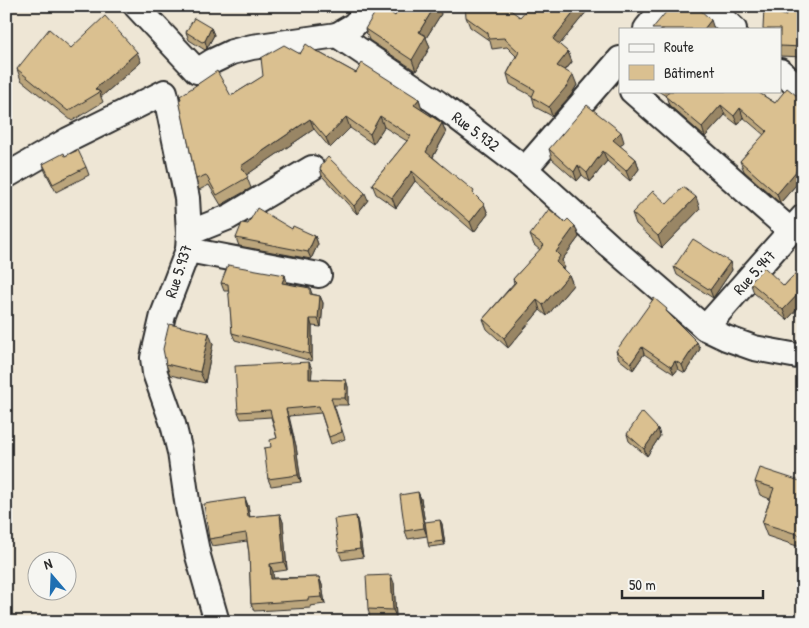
<svg xmlns="http://www.w3.org/2000/svg" width="809" height="628" font-family="'Patrick Hand',sans-serif">
  <style>
    .lines { fill: none; stroke-linecap: round; stroke-linejoin: round }
    .minor-casing { stroke: #2b2b2b; stroke-width: 28 }
    .minor { stroke: #f6f6f2; stroke-width: 24 }
    .wall { fill: #bba57c; stroke: #2b2b2b }
    .shaded-wall { fill: #998665; stroke: #2b2b2b }
    .building { fill: #dac090; stroke: #2b2b2b }
    .labels { text-anchor: middle; stroke-width: 5; stroke-linejoin: round; paint-order: stroke }
    .street-label { font-size: 16px; fill: #2b2b2b; stroke: #f6f6f2 }
  </style>
  <rect width="100%" height="100%" fill="#eee6d5"/>
  <filter id="ink" filterUnits="userSpaceOnUse"><feTurbulence type="fractalNoise" baseFrequency=".02" numOctaves="2"/><feDisplacementMap in="SourceGraphic" scale="10" xChannelSelector="R" yChannelSelector="G"/><feConvolveMatrix kernelMatrix="1 2 1 2 8 2 1 2 1" color-interpolation-filters="sRGB"/></filter>
  <g filter="url(#ink)">
    <g class="lines">
      <defs>
        <g id="minor">
          <path d="M136,6l61,65 16,-10 19,-9 20,-5 85,-12 101,68 87,66 85,77 95,82 21,10 28,10 49,9"/>
          <path d="M709,6l25,23"/>
          <path d="M646,29l19,-23"/>
          <path d="M337,35l17,-10 17,-19"/>
          <path d="M780,71l23,20"/>
          <path d="M632,91l159,140"/>
          <path d="M525,169l95,-110"/>
          <path d="M6,176l62,-36 97,-48 22,106 2,35 -1,17 -25,65 -10,43 2,15 18,51 7,28 8,56 10,48 19,66"/>
          <path d="M189,233l40,-16 83,-49"/>
          <path d="M188,250l131,25"/>
          <path d="M705,328l98,-111"/>
        </g>
      </defs>
      <!-- minor casing -->
      <use href="#minor" class="minor-casing"/>
      <!-- minor -->
      <use href="#minor" class="minor"/>
    </g>
    <!-- wall -->
    <g class="wall">
      <path d="M401,6h37l3,8 -15,24 4,9 -14,24 -47,-31 -4,-11 30,-13z"/>
      <path d="M803,6v51l-23,-1v-27l6,-13z"/>
      <path d="M586,10l1,1 -28,34 9,7 4,10 -7,9 12,14 -6,10 -19,21 -17,-9 -3,-11 -22,-12 -3,-10 9,-18 -9,-9 -15,2 -2,-8 -20,-14 -4,-10h54z"/>
      <path d="M211,28l3,7 -7,13 -2,2 -16,-10 -3,-8z"/>
      <path d="M71,48l70,14 -40,35 2,5 -31,19 -51,-41 -4,-11z"/>
      <path d="M316,51l40,22 63,26 3,10v1l20,13 4,10 -13,24 51,47 4,10 -14,18 -59,-51 -19,27 -20,-14 -4,-10 35,-43 -23,-14 -11,17 -23,-16 -20,20 -16,-19 -68,46 5,13 -30,17 -12,-20 -10,5 -3,-11 35,-83 69,-42z"/>
      <path d="M658,91h98l19,12 21,-8 6,1 1,3v78l-23,26 -36,-32 -4,-10 24,-26 -21,-18 -5,8 -13,-10 -20,22 -36,-32 -3,-9z"/>
      <path d="M624,142l-4,4 16,13 3,10 -9,12 -23,-20 -17,21 -8,-7 -5,6 -25,-22 -3,-10z"/>
      <path d="M65,156l21,11 3,8 -33,17 -11,-21 -2,-7z"/>
      <path d="M320,169l48,31 -11,14 -35,-38z"/>
      <path d="M667,204l33,5 -38,39 -26,-24 -4,-11z"/>
      <path d="M565,222l10,4 4,11 -17,23 2,7 -1,2 6,6 4,10 -26,31 -7,-6 -32,38 -21,-19 -4,-10 31,-36 -1,-4 27,-29 -6,-5 -4,-10z"/>
      <path d="M248,224l44,5 23,7 3,8 -7,15 -72,-13 -3,-8z"/>
      <path d="M730,262l2,8 -19,28 -36,-23 -3,-8z"/>
      <path d="M803,265v38l-16,17 -33,-27 -4,-11 34,4z"/>
      <path d="M285,275l2,9 23,4 2,6 8,2 3,7 -2,24 -9,-1v35l-77,-21 -3,-7 -3,-42h-5l-3,-8z"/>
      <path d="M669,315l31,34 -15,24 -7,-4 -4,5 -30,-20 -11,16 -14,-11 -3,-8z"/>
      <path d="M213,344l-8,39 -35,-8 -4,-11z"/>
      <path d="M312,369l-1,10 35,1 2,7v18h-14l11,34 -14,5 -10,-31 -32,3 7,30 5,36 -30,4 -3,-7 3,-32 6,-9 -6,-21 -30,2 -3,-7z"/>
      <path d="M658,429l2,7 -13,20 -18,-15 -2,-7z"/>
      <path d="M755,482h48v66l-36,-12 -5,-13 8,-24 -10,-4z"/>
      <path d="M418,492l3,7 6,37 -19,3 -3,-8z"/>
      <path d="M245,498l3,8 2,11 30,-3 3,8 4,48 -14,2v6l46,-1 3,8 3,19 -15,2 1,2 -57,3 -3,-7 -2,-51 -2,-12 -35,5 -3,-7z"/>
      <path d="M356,516l2,8 5,33 -21,3 -3,-8z"/>
      <path d="M440,520l2,4 3,21 -16,2 -1,-4z"/>
      <path d="M394,583l2,34h-26l-2,-8z"/>
    </g>
    <!-- shaded-wall -->
    <g class="shaded-wall">
      <path d="M435,6h3l3,8 -15,24 4,9 -14,24 -4,-11 7,-28z"/>
      <path d="M579,6h10l-3,4 1,1 -31,38 -3,-10z"/>
      <path d="M711,20l3,9h-10z"/>
      <path d="M211,28l3,7 -7,13 -2,-7z"/>
      <path d="M137,52l4,10 -40,35 -1,-5 -5,-3z"/>
      <path d="M568,52l4,10 -12,14 -3,-10z"/>
      <path d="M573,75l4,10 -6,10 -19,21 -3,-9z"/>
      <path d="M802,96l1,3v11l-4,-9z"/>
      <path d="M419,99l3,10 -4,7 -4,-11z"/>
      <path d="M721,105l4,10 -20,22 -3,-10z"/>
      <path d="M740,108l3,9 -5,8 -4,-9z"/>
      <path d="M380,116l4,11 -11,17 -3,-10z"/>
      <path d="M346,117l4,11 -20,20 -4,-10z"/>
      <path d="M310,119l4,10 -69,47 -4,-10z"/>
      <path d="M442,123l4,10 -16,29 -4,-10z"/>
      <path d="M621,132l3,10 -7,8 -4,-10z"/>
      <path d="M603,151l4,10 -17,21 -3,-9z"/>
      <path d="M636,159l3,10 -9,12 -4,-10z"/>
      <path d="M803,163v14l-23,26 -3,-9z"/>
      <path d="M578,165l4,10 -5,6 -3,-9z"/>
      <path d="M412,171l3,10 -19,27 -4,-10z"/>
      <path d="M365,193l3,7 -11,14 -3,-8z"/>
      <path d="M696,197l4,12 -38,39 -4,-12z"/>
      <path d="M484,204l4,10 -14,18 -4,-10z"/>
      <path d="M575,226l4,11 -17,23 2,7 -4,5 -4,-10v-10z"/>
      <path d="M315,236l3,8 -7,15 -3,-7z"/>
      <path d="M730,262l2,8 -19,28 -3,-8z"/>
      <path d="M285,275l2,8 -2,7 -3,-7z"/>
      <path d="M569,275l4,10 -26,31 -4,-11z"/>
      <path d="M803,289v14l-16,17 -4,-10z"/>
      <path d="M320,296l3,7 -2,24 -3,-8z"/>
      <path d="M537,300l3,10 -32,38 -4,-10z"/>
      <path d="M310,319l2,7v35l-3,-7z"/>
      <path d="M209,333l4,11 -8,39 -5,-11z"/>
      <path d="M697,342l3,7 -15,24 -3,-8z"/>
      <path d="M642,347l2,7 -11,16 -2,-7z"/>
      <path d="M675,361l3,8 -4,5 -3,-7z"/>
      <path d="M309,362l3,7 -1,17 -2,-7z"/>
      <path d="M346,380l2,7v18l-3,-7z"/>
      <path d="M286,409l10,37 5,36 -3,-7z"/>
      <path d="M658,429l2,7 -13,20 -3,-7z"/>
      <path d="M418,492l3,7 6,37 -3,-8z"/>
      <path d="M245,498l3,8 3,19 -3,-8z"/>
      <path d="M280,514l3,8 4,48 -3,-8z"/>
      <path d="M356,516l2,8 5,33 -3,-8z"/>
      <path d="M440,520l2,4 3,21 -2,-4z"/>
      <path d="M270,564l3,8 1,14 -3,-7z"/>
      <path d="M391,575l3,8 2,34 -3,-7z"/>
      <path d="M319,577l3,8 3,19 -3,-7z"/>
    </g>
    <!-- building -->
    <g class="building">
      <path d="M379,6h2l14,10 6,-10h34l-16,26 7,4 -14,24 -47,-31z"/>
      <path d="M465,6h40l15,11 10,-11h49l-26,33 15,13 -11,14 16,9 -6,11 -18,21 -17,-10 3,-7 -28,-16 12,-22 -15,-14 -15,1 -1,-6 -22,-16z"/>
      <path d="M671,6h25l15,14 -7,9h-52z"/>
      <path d="M785,6h18v41l-23,-1v-17h-17l1,-21 22,8z"/>
      <path d="M105,16l32,36 -42,37 5,3 -32,19 -51,-42 32,-40 22,19z"/>
      <path d="M194,18l17,10 -6,13 -3,1 -16,-10z"/>
      <path d="M306,44l10,7 40,22 6,-10 57,36 -5,6 28,18 -16,29 48,39 -1,2 11,11 -14,18 -58,-51 -20,27 -20,-14 39,-48 -31,-20 -10,18 -24,-17 -20,21 -16,-19 -69,47 7,11 -31,18 -11,-20 -10,4 -17,-79 2,-1 -1,-3 37,-25 14,25 32,-20 -2,-18 23,-13 16,9z"/>
      <path d="M787,88l9,7h4l2,1 -3,5 4,4v58l-26,31 -37,-33 27,-30 -27,-23 -6,8 -13,-11 -19,22 -37,-31 4,-5h87l19,12z"/>
      <path d="M587,105l34,27 -8,8 23,19 -10,12 -23,-20 -16,22 -9,-8 -4,7 -25,-23z"/>
      <path d="M78,150l8,17 -33,17 -10,-20 21,-11 1,3z"/>
      <path d="M328,157l37,36 -11,13 -34,-37 2,-5z"/>
      <path d="M683,187l13,10 -38,39 -26,-23 21,-22 14,13z"/>
      <path d="M257,208l35,21 1,-3 22,10 -7,16 -72,-14 6,-15 6,1z"/>
      <path d="M549,209l16,13 3,-3 7,7 -19,26 4,4 -4,6 13,13 -26,30 -6,-5 -33,38 -21,-19 33,-37 -3,-3 31,-34 -14,-10z"/>
      <path d="M693,239l37,23 -20,28 -36,-23z"/>
      <path d="M228,265l57,10 -3,8 28,5v6l10,2 -2,23h-8l-1,35 -77,-21 -4,-49 -7,-1z"/>
      <path d="M803,265v24l-20,21 -33,-28 14,-15 20,19z"/>
      <path d="M654,298l13,11 -1,2 31,31 -15,23 -7,-4 -4,6 -29,-20 -11,16 -15,-12z"/>
      <path d="M169,324l40,9 -9,39 -34,-8 -3,-15z"/>
      <path d="M309,362v17l37,1 -1,18h-14l11,34 -13,5 -10,-31 -33,3 7,30 5,36 -30,4 -4,-31 7,-1 -1,-7 7,-2 -7,-28 -32,2 -3,-46z"/>
      <path d="M642,412l16,17 -14,20 -17,-15z"/>
      <path d="M760,468l43,14v54l-41,-13 12,-35 -19,-6z"/>
      <path d="M418,492l6,36 -19,3 -5,-36z"/>
      <path d="M245,498l3,19 32,-3 4,48 -14,2 1,15 48,-2 3,20 -14,1v2l-57,4 -2,-51 -3,-20 -37,6 -5,-35z"/>
      <path d="M356,516l4,33 -21,3 -5,-33z"/>
      <path d="M440,520l3,21 -15,2 -3,-21z"/>
      <path d="M391,575l2,35 -25,-1 -2,-33z"/>
    </g>
  </g>
  <g class="labels">
    <!-- street labels -->
    <g class="street-label">
      <text transform="translate(476 131) rotate(37)" y="6">Rue 5.932</text>
      <text transform="translate(178 271) rotate(-72)" y="6">Rue 5.937</text>
      <text transform="translate(754 272) rotate(-48)" y="6">Rue 5.947</text>
    </g>
  </g>
  <!-- margin -->
  <rect width="809" height="628" fill="none" stroke="#f6f6f2" stroke-width="25"/>
  <rect x="12" y="12" width="784" height="603" fill="none" stroke="#2b2b2b" stroke-width="2" filter="url(#ink)"/>
  <!-- legend -->
  <rect x="619" y="28" width="162" height="65" fill="#f6f6f2" stroke="#a5a5a2"/>
  <rect x="629" y="44" width="25" height="8" fill="#f6f6f2" stroke="#a5a5a2"/>
  <text x="664" y="52" font-size="15" fill="#2b2b2b">Route</text>
  <rect x="629" y="65" width="25" height="15" fill="#dac090" stroke="#a5a5a2"/>
  <text x="664" y="78" font-size="15" fill="#2b2b2b">Bâtiment</text>
  <!-- north arrow -->
  <g transform="translate(52 576) rotate(341)"><circle r="24" fill="#f6f6f2" stroke="#a5a5a2"/>
  <path d="M0-4L9 19L0 12L-9 19Z" fill="#1f6fb2"/>
  <text y="-8" font-size="14" font-weight="bold" text-anchor="middle" fill="#2b2b2b">N</text>
  </g>
  <!-- scale -->
  <path d="M622 590v8h141v-8" fill="none" stroke="#2b2b2b" stroke-width="2.5"/>
  <text x="629" y="590" font-size="15" fill="#2b2b2b" stroke="#f6f6f2" stroke-width="4" paint-order="stroke">50 m</text>
</svg>
